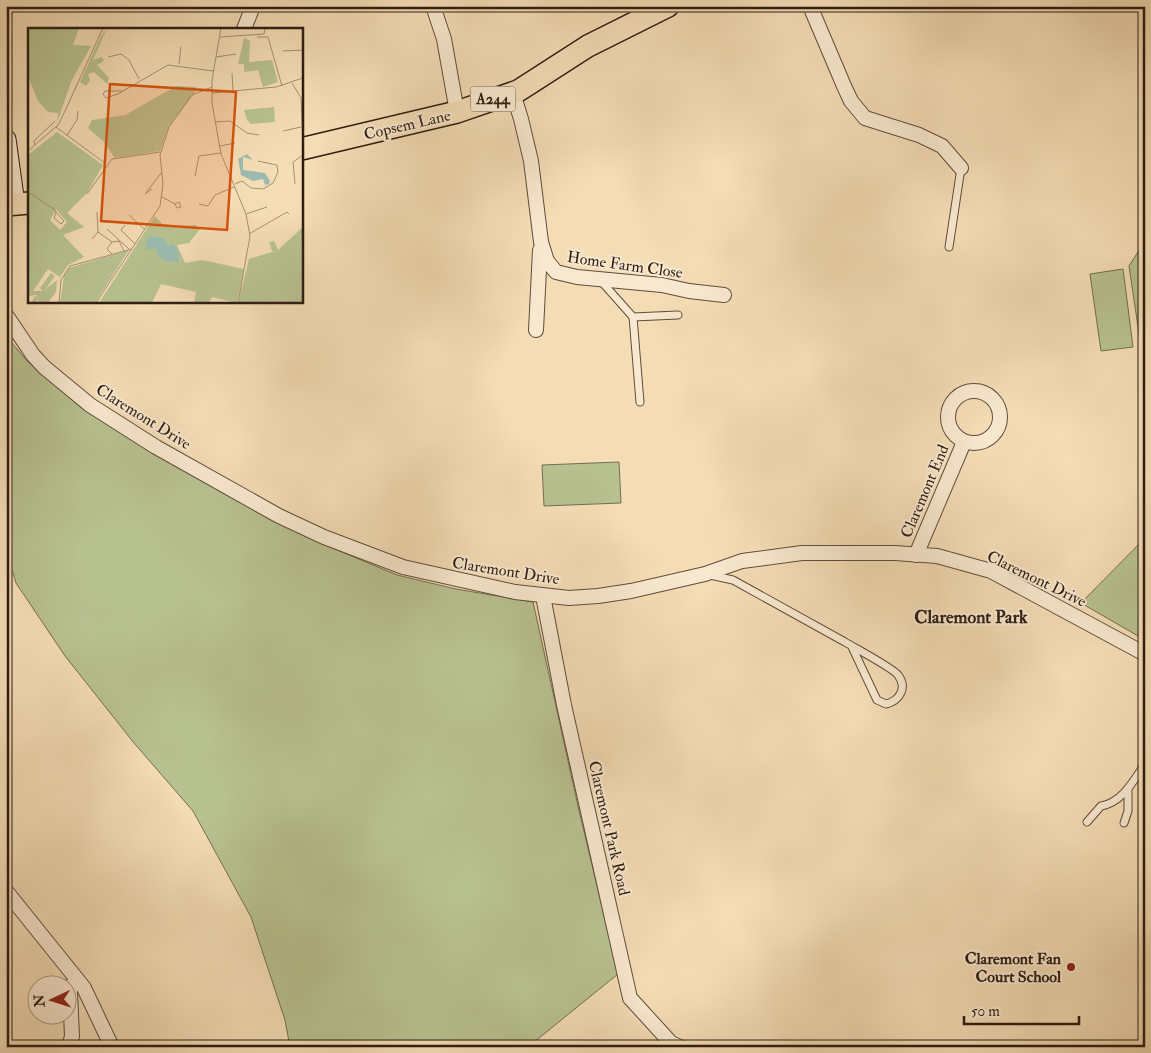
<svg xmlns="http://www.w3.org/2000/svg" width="1151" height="1053" font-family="'IM FELL Double Pica',serif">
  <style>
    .green { fill: #b8c190; stroke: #746f51 }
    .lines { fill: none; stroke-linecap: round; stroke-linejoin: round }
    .lane-casing { stroke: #604d3b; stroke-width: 9 }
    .street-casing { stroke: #604d3b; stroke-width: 16 }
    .secondary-casing { stroke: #2f1d12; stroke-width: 21 }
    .primary-casing { stroke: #2f1d12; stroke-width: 24 }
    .lane { stroke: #f8e8cf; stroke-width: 7 }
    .street { stroke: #f8e8cf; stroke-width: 14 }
    .secondary { stroke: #f8e8cf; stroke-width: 19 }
    .primary { stroke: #f4dcb5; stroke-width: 21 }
    .poi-dot { fill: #8f2418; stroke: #f8e8cf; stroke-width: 2 }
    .labels { text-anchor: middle; stroke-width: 4; stroke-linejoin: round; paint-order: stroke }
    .shield { fill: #f8e8cf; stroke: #6b5a4b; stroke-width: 1 }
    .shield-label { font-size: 15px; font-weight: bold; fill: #2f1d12 }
    .street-label { font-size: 16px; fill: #2f1d12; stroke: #f8e8cf }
    .poi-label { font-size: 16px; font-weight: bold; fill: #2f1d12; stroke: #f8e8cf; text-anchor: end }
    .neighbourhood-label { font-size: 18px; font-weight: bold; fill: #2f1d12; stroke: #f8e8cf }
    .inset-road { fill: none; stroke: #a59074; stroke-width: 1 }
    .view { fill: #d6530d; fill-opacity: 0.15; stroke: #d6530d; stroke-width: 2.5 }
    .inset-edge { fill: none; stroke: #2f1d12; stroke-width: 2.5 }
  </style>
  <rect width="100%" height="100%" fill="#f4dcb5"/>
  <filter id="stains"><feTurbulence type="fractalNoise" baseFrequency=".004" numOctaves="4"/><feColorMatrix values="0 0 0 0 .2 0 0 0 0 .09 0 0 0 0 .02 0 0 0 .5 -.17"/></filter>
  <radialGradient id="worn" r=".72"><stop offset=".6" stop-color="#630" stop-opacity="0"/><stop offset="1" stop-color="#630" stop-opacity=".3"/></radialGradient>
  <!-- green -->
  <g class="green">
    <path d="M1145,241v133l-16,-108z"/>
    <path d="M1123,269l10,78 -32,4 -11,-77z"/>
    <path d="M6,336l22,26 55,47 56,35 100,57 79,41 79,33 59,14 77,13 45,204 40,168 -90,73h-238l-5,-27 -34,-103 -58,-106 -59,-68 -69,-87 -49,-73 -10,-34z"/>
    <path d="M619,462l2,41 -77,3 -2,-41z"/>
    <path d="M1145,538v102l-64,-37z"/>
  </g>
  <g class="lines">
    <defs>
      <g id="lane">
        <path d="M949,247l12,-79"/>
        <path d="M601,281l32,36 7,85"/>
        <path d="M633,317l45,-2"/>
        <path d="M710,575l23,5 112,62c10,6 48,26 53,33 10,13 1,26 -12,29l-9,-4 -25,-53"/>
        <path d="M1087,822l14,-16c21,-3 33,-26 44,-42"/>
        <path d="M1124,823l4,-12v-22"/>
      </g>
      <g id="street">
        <path d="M433,6l11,33 13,73"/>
        <path d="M810,6l34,80 7,15 14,17 54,17 23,11 19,22"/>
        <path d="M244,29l9,-23"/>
        <path d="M513,93l8,26 10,42 10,81 6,19 9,11 21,5 85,8 27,6 35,4"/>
        <path d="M6,315l27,40 11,12 46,38 66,42 123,69 45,21 79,30 112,25 54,6 29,-2 33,-5 74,-17 37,-13 60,-8h93l42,3 54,15 154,83"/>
        <path d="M536,330l4,-80"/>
        <circle cx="974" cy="417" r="26"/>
        <path d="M916,555l48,-113"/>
        <path d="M543,596l21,109 66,293 41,45 9,4"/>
        <path d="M6,891l78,97 28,59"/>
        <path d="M68,987l2,5 2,44 -3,11"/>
      </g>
      <path id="secondary" d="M6,139l9,65"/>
      <g id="primary">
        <path d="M301,149l156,-37 61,-21 70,-45 80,-40"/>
        <path d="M6,205l23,-2"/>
      </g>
    </defs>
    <!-- lane casing -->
    <use href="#lane" class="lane-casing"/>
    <!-- street casing -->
    <use href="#street" class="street-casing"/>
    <!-- secondary casing -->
    <use href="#secondary" class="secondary-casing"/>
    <!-- primary casing -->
    <use href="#primary" class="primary-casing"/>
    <!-- lane -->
    <use href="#lane" class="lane"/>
    <!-- street -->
    <use href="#street" class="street"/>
    <!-- secondary -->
    <use href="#secondary" class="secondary"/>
    <!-- primary -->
    <use href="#primary" class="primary"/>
  </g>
  <!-- markers -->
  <circle class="poi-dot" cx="1071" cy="967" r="5"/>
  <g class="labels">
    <!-- shield labels -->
    <rect class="shield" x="470.5" y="86.5" width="45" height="25" rx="4"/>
    <g class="shield-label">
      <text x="493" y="104">A244</text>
    </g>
    <!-- street labels -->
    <g class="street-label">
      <text transform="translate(407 124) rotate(-13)" y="6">Copsem Lane</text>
      <text transform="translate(625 264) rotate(8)" y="6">Home Farm Close</text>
      <text transform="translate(144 416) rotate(32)" y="6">Claremont Drive</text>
      <text transform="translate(924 491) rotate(-67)" y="6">Claremont End</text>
      <text transform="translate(506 570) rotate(9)" y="6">Claremont Drive</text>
      <text transform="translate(1037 578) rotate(26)" y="6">Claremont Drive</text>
      <text transform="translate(610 828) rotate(77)" y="6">Claremont Park Road</text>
    </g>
    <!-- poi labels -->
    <g class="poi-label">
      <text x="1061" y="964">Claremont Fan<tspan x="1061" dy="18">Court School</tspan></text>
    </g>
    <!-- neighbourhood labels -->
    <g class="neighbourhood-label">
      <text x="971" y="623">Claremont Park</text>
    </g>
  </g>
  <!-- overview -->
  <g transform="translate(28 28)">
    <rect width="275" height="275" fill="#f4dcb5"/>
    <path d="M0,0h51l-6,17 18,1 -20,36 -14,41 1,-10 -10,-1 -10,-11 -10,-25zM79,0l-14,32 9,-3 2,4 -7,4 12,13 -2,6 -13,-12 -6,2 2,6 -4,6 -6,-4 -14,31 34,-75zM216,10l6,3 -1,21 23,-2 6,22 -15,5 -5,-17 -14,2v-8h-6zM148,58l20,1v4l-27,35 -9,25 -45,7 -12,-17 -15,-13 4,-8 33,-5zM246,79l1,15 -24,2 -4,-4 -3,-10zM29,104l46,33 -16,28 -20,20 17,14 -21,8 21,22 -16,8 -8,12 -12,-8 -15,22h10l-3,-3 11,-15 4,3 -10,14 12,-10 -1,12 -8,11h-10l1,-5 -3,5h-5l4,-7 4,1 -3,-2 -8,1v-141zM28,181l11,13 -7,8 -10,-10zM127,188l10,11 30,-2 5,4 -11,14 -12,2 8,18 17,-3 42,9 -7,34 -25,-6 -3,6h-15l2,-11 -35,-8 -9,19h-53zM275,199v76h-65l11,-44 26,-8h-3l-3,-9 5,-1 4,9zM101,222l-34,53h-35l4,-27 5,-8z" fill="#b8c190" fill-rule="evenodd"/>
    <path d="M219,126l6,6 -10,-3v13l22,3 5,8 -1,3 -4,1 -2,-6 -10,2 -12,-6 -3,-16zM123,208l12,2 5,8 4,-2 6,6 1,12 -13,-1 -8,-5 -2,-7h-10l1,-11z" fill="#9cbbb0"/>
    <path class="inset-road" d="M193,0l-9,52v23l9,51 25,60 4,22 -12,67M192,9l44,-3 1,-6M229,9h11l14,49M255,23l20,-1M80,29l13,-3 8,6 10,19M188,29l20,-3M151,36l2,-17M204,45l1,18M264,55l9,15 2,45M94,63h-17l-2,3 3,4 12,-4 50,-29 45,6M184,65l64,-6 27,-9M187,94l15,-1 17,12 12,2M28,99l50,37M255,103l18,-4M39,107l10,-15 1,-9M7,117l-1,-4 21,-20M192,118l15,-3M0,123l31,-27 44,-96M167,148l4,-20 22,-3M207,156l7,-3 9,7 12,1 10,-6 5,-11 -1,-7 -19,-4M267,156l-2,-22 10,-7M124,161l-7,5 17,-22M0,164l27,18 1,2 8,9 -3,3 -7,-6 2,-6M59,166l25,-35 48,-7M134,169l13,7 2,4 4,-1 -2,-5 -4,2M171,176l9,2 7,-11 19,-8M69,184l1,20M218,186l21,-7M101,187l15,14M97,197l-4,5 14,14M79,201l11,10 6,12M221,206l38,-22 2,2M64,211l6,-7 14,10 8,-1 9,8M84,214l-5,7 5,5M31,275l2,-23 9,-14 62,-17M68,275l64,-97 3,-22 -3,-29 9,-28 23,-32 20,-8"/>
    <path class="view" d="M82,56l126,8 -9,138 -126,-9z"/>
    <rect width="275" height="275" class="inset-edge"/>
  </g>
  <!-- margin -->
  <rect width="1151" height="1053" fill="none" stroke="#f4dcb5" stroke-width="25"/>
  <rect x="8" y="8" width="1136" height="1038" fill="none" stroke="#2f1d12" stroke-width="2.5"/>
  <rect x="12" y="12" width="1126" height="1028" fill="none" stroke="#2f1d12"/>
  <!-- north arrow -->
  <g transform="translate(52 1000) rotate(266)"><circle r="24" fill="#f8e8cf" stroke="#a89783"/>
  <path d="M0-4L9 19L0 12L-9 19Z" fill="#8f2418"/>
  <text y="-8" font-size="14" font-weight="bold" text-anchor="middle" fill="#2f1d12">N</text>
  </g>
  <!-- scale -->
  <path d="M964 1016v8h115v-8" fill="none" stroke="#2f1d12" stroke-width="2.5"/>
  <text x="971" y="1016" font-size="15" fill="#2f1d12" stroke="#f8e8cf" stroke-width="4" paint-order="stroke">50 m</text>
  <rect width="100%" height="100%" filter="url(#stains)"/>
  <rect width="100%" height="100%" fill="url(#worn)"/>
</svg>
